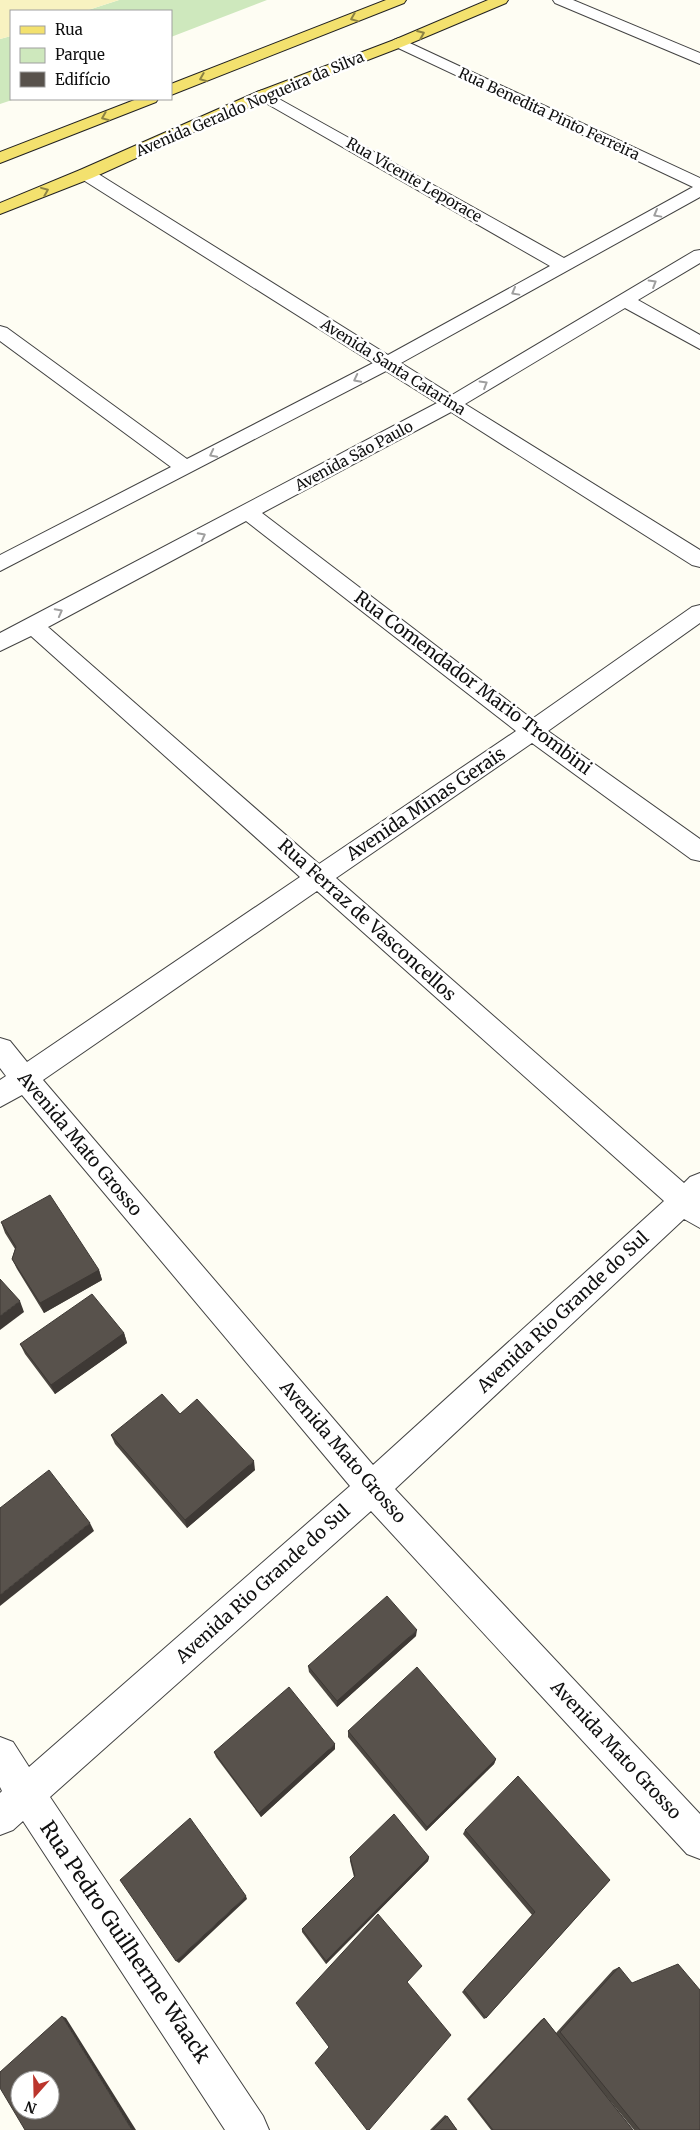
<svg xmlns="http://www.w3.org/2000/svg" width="700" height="2130" font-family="Merriweather,serif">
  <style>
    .green { fill: #cee8bd }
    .sand { fill: #f8f2c1 }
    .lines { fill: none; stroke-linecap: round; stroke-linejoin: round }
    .minor-casing { stroke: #434343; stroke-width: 2 }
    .major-casing { stroke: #212121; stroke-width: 2 }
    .minor { fill: #fff; fill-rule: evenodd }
    .major { fill: #f3e16e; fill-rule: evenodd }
    .wall { fill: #4c4741 }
    .shaded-wall { fill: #3e3935 }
    .building { fill: #58524c; stroke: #3e3935; fill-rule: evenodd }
    .oneway { stroke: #8d8344 }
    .oneway2 { stroke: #9f9f9f }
    .labels { text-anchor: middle; stroke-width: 5; stroke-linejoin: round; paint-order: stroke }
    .far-street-label { font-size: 15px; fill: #101010; stroke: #fff }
    .street-label { font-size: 18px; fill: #101010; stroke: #fff }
    .near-street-label { font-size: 21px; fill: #101010; stroke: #fff }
  </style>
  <rect width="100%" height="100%" fill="#fefdf3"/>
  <!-- green -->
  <g class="green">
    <path d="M119,0h148l-96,37v-26h-86z"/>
    <path d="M11,36v63h4l-15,5v-65z"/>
  </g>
  <!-- sand -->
  <path class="sand" d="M0,0h119l-34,11h-74v25l-11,3z"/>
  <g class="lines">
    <defs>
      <g id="minor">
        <path d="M553,0h20l127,53v11l-145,-61z"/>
        <path d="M399,38l301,140v19l-299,166 51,32 242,-144 6,-1v13l-62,37 62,35v14l-75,-41 -160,96 235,146v17l-8,-2 -241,-153 -189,101 270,206 160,-112 8,-2v18l-152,108 152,108v22l-9,-2 -159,-116 -196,135 348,305 6,-6 10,-4v55l-16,-9 -289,270 305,325v45l-13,-5 -316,-343 -321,286 213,319 6,14h-44l-202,-309 -10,9 -13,5v-42l2,-2 -2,-4v-50l13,5 16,25 321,-281 -328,-391 -22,12v-27l6,-4 -6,-8v-30l10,3 17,21 273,-185 -269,-241 -31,15v-18l437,-230 -51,-32 -386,200v-16l171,-88 -171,-126v-15l7,2 180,131 186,-96 -293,-185 -2,-4 2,-4h12l296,185 162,-89 -293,-168 -2,-3 2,-3 6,-2 301,168 129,-71 -299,-141 -3,-3 3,-3zM246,521l270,210 -197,133 -271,-237zM317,891l347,310 -291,264 -330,-385z"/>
      </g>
      <g id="major">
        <path d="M386,0h20l-2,3 -233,92v-11z"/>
        <path d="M488,0h20l-2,3 -102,43 -135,52 -177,80 -92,36v-11l80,-33 177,-78 137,-52z"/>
        <path d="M137,99h21l-2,3 -156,61v-11z"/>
      </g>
    </defs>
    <!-- minor casing -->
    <use href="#minor" class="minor-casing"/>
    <!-- major casing -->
    <use href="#major" class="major-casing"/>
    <!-- minor -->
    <use href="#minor" class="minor"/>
    <!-- major -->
    <use href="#major" class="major"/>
  </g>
  <!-- wall -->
  <g class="wall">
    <path d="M1,1222l98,48 3,10 -58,33 -27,-44 -5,-10 3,-10 -10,-16z"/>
    <path d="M124,1333l3,10 -72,51 -30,-40 -5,-10z"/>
    <path d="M180,1414l75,56 -68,58 -72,-84 -4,-9z"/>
    <path d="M416,1636l-79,71 -28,-35 -1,-6z"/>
    <path d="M348,1731l148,28 -2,5 -68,67 -78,-94z"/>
    <path d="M335,1749l-74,68 -45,-60 -2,-5z"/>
    <path d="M465,1830l145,50 -124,138 -2,1 -22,-27 70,-77 -69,-81z"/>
    <path d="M350,1857h79l-1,4 -102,103 -24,-32v-3l52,-52 -4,-16z"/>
    <path d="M619,1967l81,163h-66l-32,-39 31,39h-142l-24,-31 74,-79 3,-2 12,15 57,-63z"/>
    <path d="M445,2115l2,1 10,14h-27z"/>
  </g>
  <!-- shaded-wall -->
  <g class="shaded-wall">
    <path d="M99,1270l3,10 -58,33 -4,-10z"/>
    <path d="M20,1301l4,11 -24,18v-14z"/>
    <path d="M124,1333l3,10 -72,51 -4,-9z"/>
    <path d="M254,1461l1,9 -68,58 -2,-8z"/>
    <path d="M90,1523l4,8 -94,75v-11z"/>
    <path d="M417,1630l-1,6 -79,71v-6z"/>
    <path d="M335,1744v5l-74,68 -2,-4z"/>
    <path d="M496,1759l-2,5 -68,67 1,-4z"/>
    <path d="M429,1857l-1,4 -102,103v-3z"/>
    <path d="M246,1896l1,3 -68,64 -3,-2z"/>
    <path d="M62,2016l4,2 70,112h-4z"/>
  </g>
  <!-- building -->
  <g class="building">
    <path d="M50,1195l49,75 -59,33 -28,-44 4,-12 -15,-25z"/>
    <path d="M0,1279l20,22 -20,15z"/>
    <path d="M92,1294l32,39 -73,52 -31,-41z"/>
    <path d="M162,1394l18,20 17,-15 57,62 -69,59 -74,-85z"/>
    <path d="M49,1470l41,53 -90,72v-87z"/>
    <path d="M387,1596l30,34 -80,71 -29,-35z"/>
    <path d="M417,1667l79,92 -69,68 -79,-96z"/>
    <path d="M289,1687l46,57 -76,69 -45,-61z"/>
    <path d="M518,1776l92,104 -124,138 -22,-28 71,-78 -70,-82z"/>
    <path d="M394,1814l35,43 -103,104 -24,-32 53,-53 -5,-19z"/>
    <path d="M190,1818l56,78 -70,65 -56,-81z"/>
    <path d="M378,1914l44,52 -15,16 44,53 -82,95h-2l-52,-67 14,-16 -33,-44z"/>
    <path d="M678,1964l22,26v140h-60l-80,-98 59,-65 13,16z"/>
    <path d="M62,2016l70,114h-107l-25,-42v-16zM20,2080h30v30h-30z"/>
    <path d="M544,2018l89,112h-140l-24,-31z"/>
    <path d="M447,2116l10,14h-24z"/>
  </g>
  <!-- one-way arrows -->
  <defs><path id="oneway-chevron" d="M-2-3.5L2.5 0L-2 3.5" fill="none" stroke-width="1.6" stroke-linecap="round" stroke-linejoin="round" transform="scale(1.25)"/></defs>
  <g class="oneway">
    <use href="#oneway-chevron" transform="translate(354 18) rotate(158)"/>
    <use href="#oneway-chevron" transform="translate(421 34) rotate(-23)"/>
    <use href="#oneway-chevron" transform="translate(203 78) rotate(158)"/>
    <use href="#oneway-chevron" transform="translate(105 117) rotate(158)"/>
    <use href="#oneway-chevron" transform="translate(45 191) rotate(-22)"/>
  </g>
  <g class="oneway2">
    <use href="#oneway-chevron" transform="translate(657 214) rotate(151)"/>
    <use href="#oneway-chevron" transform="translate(653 283) rotate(-31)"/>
    <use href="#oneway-chevron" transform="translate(515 292) rotate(151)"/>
    <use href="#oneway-chevron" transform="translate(357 379) rotate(153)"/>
    <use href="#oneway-chevron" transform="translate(484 384) rotate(-31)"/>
    <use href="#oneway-chevron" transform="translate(213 454) rotate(153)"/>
    <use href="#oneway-chevron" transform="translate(202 536) rotate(-28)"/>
    <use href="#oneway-chevron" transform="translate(59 612) rotate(-28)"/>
  </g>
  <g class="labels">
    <!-- far-street labels -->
    <g class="far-street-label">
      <text transform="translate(250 104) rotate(-23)" y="5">Avenida Geraldo Nogueira da Silva</text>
      <text transform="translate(549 114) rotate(25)" y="5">Rua Benedita Pinto Ferreira</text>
      <text transform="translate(414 180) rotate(30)" y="5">Rua Vicente Leporace</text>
      <text transform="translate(393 367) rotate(32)" y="5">Avenida Santa Catarina</text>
      <text transform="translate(354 456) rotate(-28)" y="5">Avenida São Paulo</text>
    </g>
    <!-- street labels -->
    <g class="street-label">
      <text transform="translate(473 683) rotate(37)" y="6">Rua Comendador Mario Trombini</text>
      <text transform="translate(426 804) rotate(-34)" y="6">Avenida Minas Gerais</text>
      <text transform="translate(367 920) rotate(42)" y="6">Rua Ferraz de Vasconcellos</text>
      <text transform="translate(80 1144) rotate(50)" y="6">Avenida Mato Grosso</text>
      <text transform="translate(563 1312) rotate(-43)" y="6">Avenida Rio Grande do Sul</text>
      <text transform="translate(343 1452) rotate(49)" y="6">Avenida Mato Grosso</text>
      <text transform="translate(263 1584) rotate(-42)" y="6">Avenida Rio Grande do Sul</text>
      <text transform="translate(616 1750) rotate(47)" y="6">Avenida Mato Grosso</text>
    </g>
    <!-- near-street labels -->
    <g class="near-street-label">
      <text transform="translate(125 1942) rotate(56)" y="7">Rua Pedro Guilherme Waack</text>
    </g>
  </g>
  <!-- legend -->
  <rect x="10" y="10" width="162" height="90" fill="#ffffff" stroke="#9f9f9f"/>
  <rect x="20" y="26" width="25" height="8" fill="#f3e16e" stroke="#9f9f9f"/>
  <text x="55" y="35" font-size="15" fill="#101010">Rua</text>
  <rect x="20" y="48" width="25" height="15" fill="#cee8bd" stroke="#9f9f9f"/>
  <text x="55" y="60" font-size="15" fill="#101010">Parque</text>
  <rect x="20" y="72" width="25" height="15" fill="#58524c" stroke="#9f9f9f"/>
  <text x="55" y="85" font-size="15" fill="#101010">Edifício</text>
  <!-- north arrow -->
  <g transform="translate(35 2095) rotate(200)"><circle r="24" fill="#ffffff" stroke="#9f9f9f"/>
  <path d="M0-4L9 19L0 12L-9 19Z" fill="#bb352c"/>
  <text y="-8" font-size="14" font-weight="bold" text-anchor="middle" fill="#101010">N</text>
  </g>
</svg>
